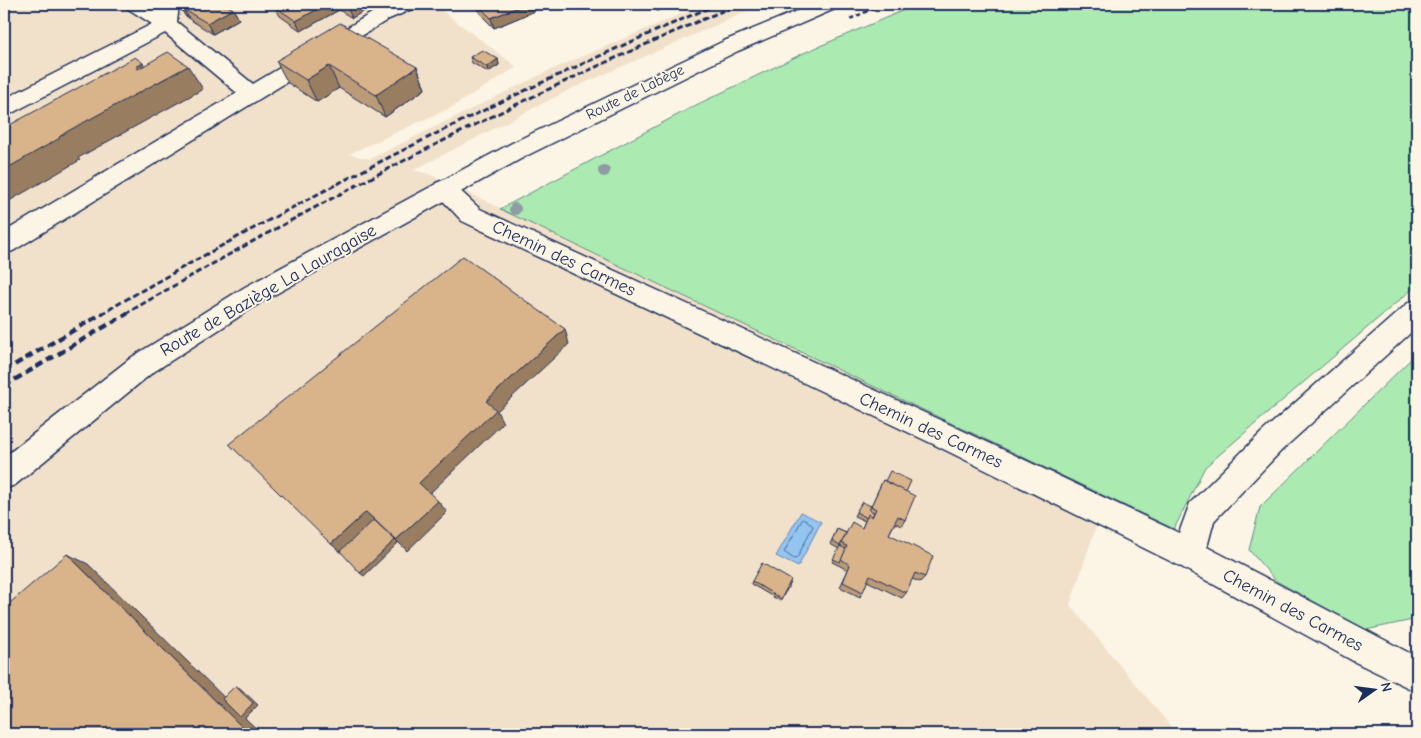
<svg xmlns="http://www.w3.org/2000/svg" width="1421" height="738" font-family="'Comic Neue',sans-serif">
  <style>
    .built { fill: #f2e1ca }
    .green { fill: #abeab1; stroke: #638c88 }
    .water { fill: #94c4f0; stroke: #6488b6 }
    .lines { fill: none; stroke-linecap: round; stroke-linejoin: round }
    .shore { stroke: #4b6b98; stroke-width: 1 }
    .minor-casing { stroke: #1b2f5e; stroke-width: 3 }
    .major-casing { stroke: #1b2f5e; stroke-width: 3 }
    .path-far1 { stroke: #1b2f5e; stroke-width: 2.5; stroke-dasharray: 4.5 3; stroke-linecap: butt }
    .path { stroke: #1b2f5e; stroke-width: 4; stroke-dasharray: 5.5 4.5; stroke-linecap: butt }
    .minor { fill: #fcf5e5; fill-rule: evenodd }
    .major { fill: #fcf5e5; fill-rule: evenodd }
    .rail-far1 { stroke: #1b2f5e; stroke-width: 3; stroke-dasharray: 6 3; stroke-linecap: butt }
    .rail { stroke: #1b2f5e; stroke-width: 4.5; stroke-dasharray: 8 4.5; stroke-linecap: butt }
    .tree { fill: #909ca4 }
    .wall { fill: #bb9a77; stroke: #1b2f5e }
    .shaded-wall { fill: #987d61; stroke: #1b2f5e }
    .building { fill: #d9b38a; stroke: #1b2f5e }
    .labels { text-anchor: middle; stroke-width: 4; stroke-linejoin: round; paint-order: stroke }
    .far-street-label { font-size: 15px; fill: #1b2f5e; stroke: #fcf5e5 }
    .street-label { font-size: 18px; fill: #1b2f5e; stroke: #fcf5e5 }
  </style>
  <rect width="100%" height="100%" fill="#fcf5e5"/>
  <filter id="ink" filterUnits="userSpaceOnUse"><feTurbulence type="fractalNoise" baseFrequency=".02" numOctaves="2"/><feDisplacementMap in="SourceGraphic" scale="10" xChannelSelector="R" yChannelSelector="G"/><feConvolveMatrix kernelMatrix="1 2 1 2 8 2 1 2 1" color-interpolation-filters="sRGB"/></filter>
  <g filter="url(#ink)">
    <!-- built -->
    <path class="built" d="M4,4h429l84,63 -65,40 -103,47 21,5 176,-87 158,-68h60l-195,86 -155,80 15,4 677,323 -36,108 107,129h-1173z"/>
    <!-- green -->
    <g class="green">
      <path d="M918,4h499v281l-212,182 -31,62 -674,-320 196,-104 110,-53z"/>
      <path d="M1417,353v266l-51,11 -90,-49 -27,-31 11,-43z"/>
    </g>
    <!-- water -->
    <path class="water" d="M801,512l20,10 -23,45 -22,-11z"/>
    <g class="lines">
      <!-- shore -->
      <path class="shore" d="M805,519l8,7 -16,32 -3,1 -10,-7 18,-32z"/>
      <defs>
        <g id="minor">
          <path d="M124,4h23l12,6v-6h20l-2,18 76,62 122,-73 17,-7h26l-3,4 -26,11 -376,232 -9,2v-21l233,-139 -72,-60 -153,80 -8,2v-16l148,-75 -25,-16z"/>
          <path d="M444,180l8,3 28,26 473,217 226,107 11,-30 72,-71 146,-129 9,-3v27l-135,123 -68,71 -7,26 210,110v35l-62,-30 -177,-97 -245,-121 -471,-223 -30,-32 4,-6z"/>
        </g>
        <path id="major" d="M814,4h26l-3,4 -99,43 -210,104 -265,146 -111,72 -137,112 -11,4v-32l128,-100 113,-70 267,-144 212,-102z"/>
      </defs>
      <!-- minor casing -->
      <use href="#minor" class="minor-casing"/>
      <!-- major casing -->
      <use href="#major" class="major-casing"/>
      <!-- path-far1 -->
      <path class="path-far1" d="M850,19l33,-15"/>
      <!-- path -->
      <path class="path" d="M4,511l7,-6"/>
      <!-- minor -->
      <use href="#minor" class="minor"/>
      <!-- major -->
      <use href="#major" class="major"/>
      <!-- rail-far1 -->
      <g class="rail-far1">
        <path d="M101,314c200,-116 405,-220 617,-310"/>
        <path d="M125,314c199,-116 402,-221 614,-310"/>
      </g>
      <!-- rail -->
      <g class="rail">
        <path d="M4,371l99,-58"/>
        <path d="M4,386l124,-73"/>
      </g>
    </g>
    <!-- trees -->
    <g class="tree">
      <circle cx="604" cy="171" r="6"/>
      <circle cx="515" cy="209" r="6"/>
    </g>
    <!-- wall -->
    <g class="wall">
      <path d="M178,4l55,5 6,10 -26,15 -24,-15 -1,-3 -2,1z"/>
      <path d="M276,4h92l1,4 -17,10 -13,-8 -38,21 -21,-15 -6,-10 3,-1z"/>
      <path d="M477,4l58,7 -41,17 -14,-14z"/>
      <path d="M648,4h21v2l-12,5z"/>
      <path d="M470,57l28,2 1,6 -11,7 -16,-9z"/>
      <path d="M276,61l141,6 8,22 -40,28 -46,-29 -22,14 -29,-19z"/>
      <path d="M883,480l23,12 -1,28 -4,6 -6,-3 -6,11 36,43 -5,5 -8,-3 -6,14 -4,5 -35,-17 -7,16 -20,-10 8,-17 -16,-8 7,-13 -9,-5 7,-15 9,4 16,-5 3,-7 -11,-5 2,-4 15,-6z"/>
      <path d="M752,581l39,2 -11,18 -29,-17z"/>
    </g>
    <!-- shaded-wall -->
    <g class="shaded-wall">
      <path d="M178,4h5v5l5,7 -2,1z"/>
      <path d="M327,4h10l2,6 -38,21 -5,-10z"/>
      <path d="M354,4h14l1,4 -17,10 -5,-11z"/>
      <path d="M526,4h7l2,7 -41,17 -3,-10z"/>
      <path d="M662,4h7v2l-12,5 -1,-5z"/>
      <path d="M233,9l6,10 -26,15 -6,-11z"/>
      <path d="M498,59l1,6 -11,7 -1,-5z"/>
      <path d="M143,63l14,20 31,-17 15,23 -116,64 -9,5 2,2 -76,44v-34l55,-33 77,-70z"/>
      <path d="M329,66l10,22 -22,14 -11,-22z"/>
      <path d="M417,67l8,22 -40,28 -9,-22z"/>
      <path d="M565,329l4,15 -72,67 6,12 -75,72 -9,-12 67,-82z"/>
      <path d="M438,501l9,11 -40,39 -11,-11z"/>
      <path d="M366,512l11,11 -34,31 -12,-10z"/>
      <path d="M395,540l3,3 -34,33 -4,-3z"/>
      <path d="M67,554l21,10 154,151 -7,-29 5,2 18,17 -13,13 17,16h-13z"/>
    </g>
    <!-- building -->
    <g class="building">
      <path d="M180,4h44l9,5 -26,14 -24,-14v-3l-3,1z"/>
      <path d="M279,4h48l-31,17 -22,-15z"/>
      <path d="M342,4h12l-7,3z"/>
      <path d="M477,4h49l-35,14z"/>
      <path d="M654,4h8l-6,2z"/>
      <path d="M340,23l77,44 -41,28 -47,-29 -23,14 -30,-19z"/>
      <path d="M482,50l16,9 -11,8 -17,-10z"/>
      <path d="M168,52l20,14 -120,65 -9,6 1,1 -56,32v-42l131,-71 8,6 -7,4 2,2z"/>
      <path d="M463,256l102,73 -79,72 10,9 -77,73 19,18 -42,39 -30,-28 -35,32 -102,-100z"/>
      <path d="M890,471l21,10 -5,11 -21,-11z"/>
      <path d="M883,480l32,16 -10,24 -7,-4 -9,18 44,22 -8,21 -10,-4 -9,20 -36,-18 -7,17 -20,-10 7,-17 -9,-6 6,-13 -6,-3 11,-21 10,6 6,-14 4,3 4,-8 -5,-3z"/>
      <path d="M862,502l9,4 -2,4 5,2 -2,5 -4,-3 -1,4 -11,-6z"/>
      <path d="M374,520l21,20 -35,33 -20,-22z"/>
      <path d="M837,529l9,4 -6,13 -8,-5z"/>
      <path d="M840,546l6,3 -6,13 -7,-3z"/>
      <path d="M67,554l182,180h-245v-126z"/>
      <path d="M762,563l29,17 -10,19 -29,-18z"/>
      <path d="M235,686l18,17 -13,14 -18,-18z"/>
    </g>
  </g>
  <g class="labels">
    <!-- far-street labels -->
    <g class="far-street-label">
      <text transform="translate(635 92) rotate(-26)" y="5">Route de Labège</text>
    </g>
    <!-- street labels -->
    <g class="street-label">
      <text transform="translate(564 258) rotate(25)" y="6">Chemin des Carmes</text>
      <text transform="translate(268 290) rotate(-30)" y="6">Route de Baziège La Lauragaise</text>
      <text transform="translate(931 430) rotate(25)" y="6">Chemin des Carmes</text>
      <text transform="translate(1293 610) rotate(28)" y="6">Chemin des Carmes</text>
    </g>
  </g>
  <!-- margin -->
  <rect width="1421" height="738" fill="none" stroke="#fcf5e5" stroke-width="20"/>
  <rect x="10" y="10" width="1401" height="718" fill="none" stroke="#1b2f5e" stroke-width="2" filter="url(#ink)"/>
  <!-- north arrow -->
  <g transform="translate(1374 690) rotate(76)" stroke="#fcf5e5" stroke-width="4" paint-order="stroke">
  <path d="M0-4L9 19L0 12L-9 19Z" fill="#1b2f5e"/>
  <text y="-8" font-size="14" font-weight="bold" text-anchor="middle" fill="#1b2f5e">N</text>
  </g>
</svg>
